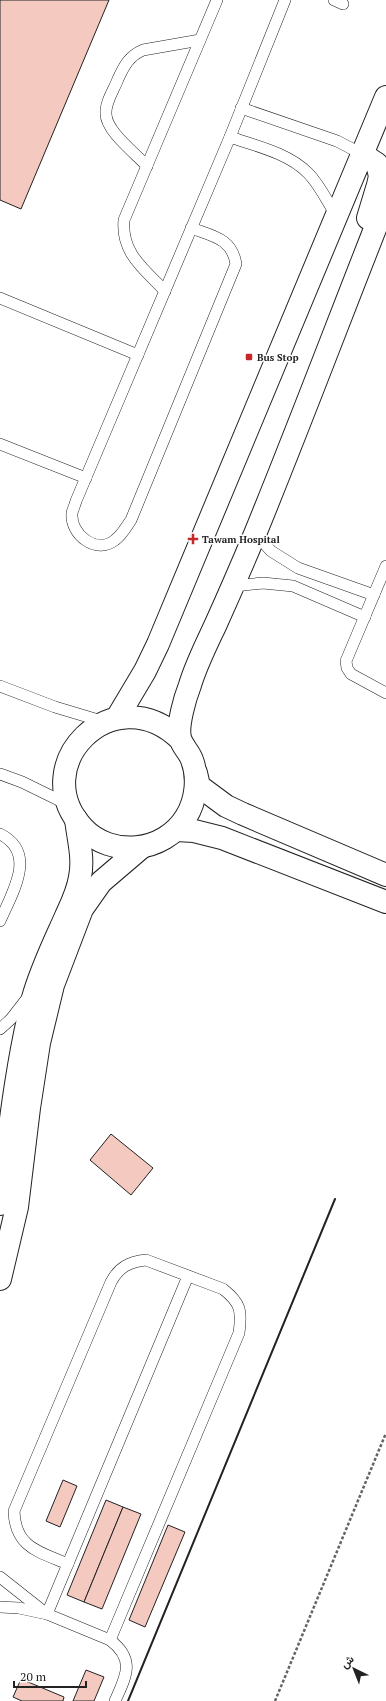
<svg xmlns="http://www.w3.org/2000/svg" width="386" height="1701" font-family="'PT Serif',Vazirmatn,serif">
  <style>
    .building { fill: #f3c9c0; stroke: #222 }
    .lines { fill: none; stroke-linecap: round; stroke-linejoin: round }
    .lane-casing { stroke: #222; stroke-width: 12 }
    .secondary-casing { stroke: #222; stroke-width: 24 }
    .path { stroke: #646464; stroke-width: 2.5; stroke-dasharray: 3 2; stroke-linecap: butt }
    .lane { stroke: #fff; stroke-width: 11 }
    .secondary { stroke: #fff; stroke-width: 22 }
    .wall { stroke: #222; stroke-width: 2 }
    .poi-dot { fill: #c62828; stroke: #fff; stroke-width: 1.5 }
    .labels { text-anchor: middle; stroke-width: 3; stroke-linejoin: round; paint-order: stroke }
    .poi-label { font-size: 10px; font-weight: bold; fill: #222; stroke: #fff; text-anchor: start }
  </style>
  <rect width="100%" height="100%" fill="#fff"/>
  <!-- building -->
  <g class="building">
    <path d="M0,0h109l-88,209 -21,-9z"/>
    <path d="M111,1134l42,34 -22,27 -41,-35z"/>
    <path d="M63,1480l14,6 -17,41 -14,-6z"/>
    <path d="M106,1500l17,7 -39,95 -17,-7z"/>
    <path d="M123,1507l18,7 -39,95 -18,-7z"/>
    <path d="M168,1525l17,7 -40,95 -16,-7z"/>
    <path d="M86,1670l18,7 -10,24h-21z"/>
    <path d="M21,1679l43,18 -1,4h-41l-9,-4z"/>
  </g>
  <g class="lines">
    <defs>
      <g id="lane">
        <path d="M334,0l9,4"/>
        <path d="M241,108l96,33 25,13"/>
        <path d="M230,137c26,9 58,16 78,36 12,12 20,30 29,44"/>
        <path d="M147,166c-12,-13 -41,-35 -41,-52 -1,-12 8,-24 12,-35 6,-13 11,-23 25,-29l57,-10"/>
        <path d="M191,228c21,8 41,10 45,36l-105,256c-5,7 -9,15 -16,20 -18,15 -45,-5 -43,-27 1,-4 3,-8 4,-12l154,-364 55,-137"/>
        <path d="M165,291c-21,-22 -44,-38 -41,-71l93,-220"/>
        <path d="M0,298l138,57"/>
        <path d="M0,444l86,34"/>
        <path d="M255,533l16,18 27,17 76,27"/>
        <path d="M386,566l-40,95 1,7 4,6 35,19"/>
        <path d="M233,586l30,-3 30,3 72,31"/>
        <path d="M0,686l55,21 50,15"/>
        <path d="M0,774l22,8 47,23"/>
        <path d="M0,834c38,19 12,59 0,87"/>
        <path d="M0,1029l11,-10 17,-22"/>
        <path d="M68,1564c-28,-12 -53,-16 -54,-53l97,-229c8,-15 18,-20 35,-22l77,29c18,14 19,22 16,44l-129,307"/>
        <path d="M0,1577l43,34"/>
        <path d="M0,1607l19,1 28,6 63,26c26,20 16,36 5,61"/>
        <path d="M47,1614l141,-338"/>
      </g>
      <g id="secondary">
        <path d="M362,154l15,10 3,12 -2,9 -10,33"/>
        <path d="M117,718l28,-47 13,-27 228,-547"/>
        <path d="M180,739c-67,-64 -155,27 -97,89 28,30 81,25 103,-11 10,-16 13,-39 6,-57 -2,-7 -10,-14 -12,-22 -3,-13 5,-40 10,-53 6,-20 16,-40 25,-59 14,-31 27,-61 40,-92 45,-110 87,-222 131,-333"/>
        <path d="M196,773l3,13 27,20 17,8 143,61"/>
        <path d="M176,830l18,1 28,7 164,64"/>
        <path d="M0,1204c9,-69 16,-138 33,-206 8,-29 21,-55 33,-82 6,-13 12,-25 14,-39 4,-19 -2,-39 -4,-58"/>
        <path d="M0,1279l17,-72 12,-99 10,-65 14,-58 29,-76 19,-27 41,-35"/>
      </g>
    </defs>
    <!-- lane casing -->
    <use href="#lane" class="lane-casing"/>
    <!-- secondary casing -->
    <use href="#secondary" class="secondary-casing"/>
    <!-- path -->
    <path class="path" d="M275,1701l111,-268"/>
    <!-- lane -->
    <use href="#lane" class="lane"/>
    <!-- secondary -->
    <use href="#secondary" class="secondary"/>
    <!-- wall -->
    <path class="wall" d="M128,1701l207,-502"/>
  </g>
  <!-- markers -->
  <g class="poi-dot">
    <rect x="245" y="353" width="8" height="8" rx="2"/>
    <path d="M191 533h4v4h4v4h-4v4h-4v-4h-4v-4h4z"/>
  </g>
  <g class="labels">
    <!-- poi labels -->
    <g class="poi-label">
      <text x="257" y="361">Bus Stop</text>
      <text x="202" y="543">Tawam Hospital</text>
    </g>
  </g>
  <!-- north arrow -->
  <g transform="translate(354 1669) rotate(317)" stroke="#ffffff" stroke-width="3" paint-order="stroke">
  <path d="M0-3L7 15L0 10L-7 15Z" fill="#222222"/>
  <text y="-6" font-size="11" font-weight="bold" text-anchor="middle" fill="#222222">ش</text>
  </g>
  <!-- scale -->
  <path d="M14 1681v6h72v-6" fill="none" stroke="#222222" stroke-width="2"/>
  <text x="20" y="1681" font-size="12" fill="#222222" stroke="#ffffff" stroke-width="3" paint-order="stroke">20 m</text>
</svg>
